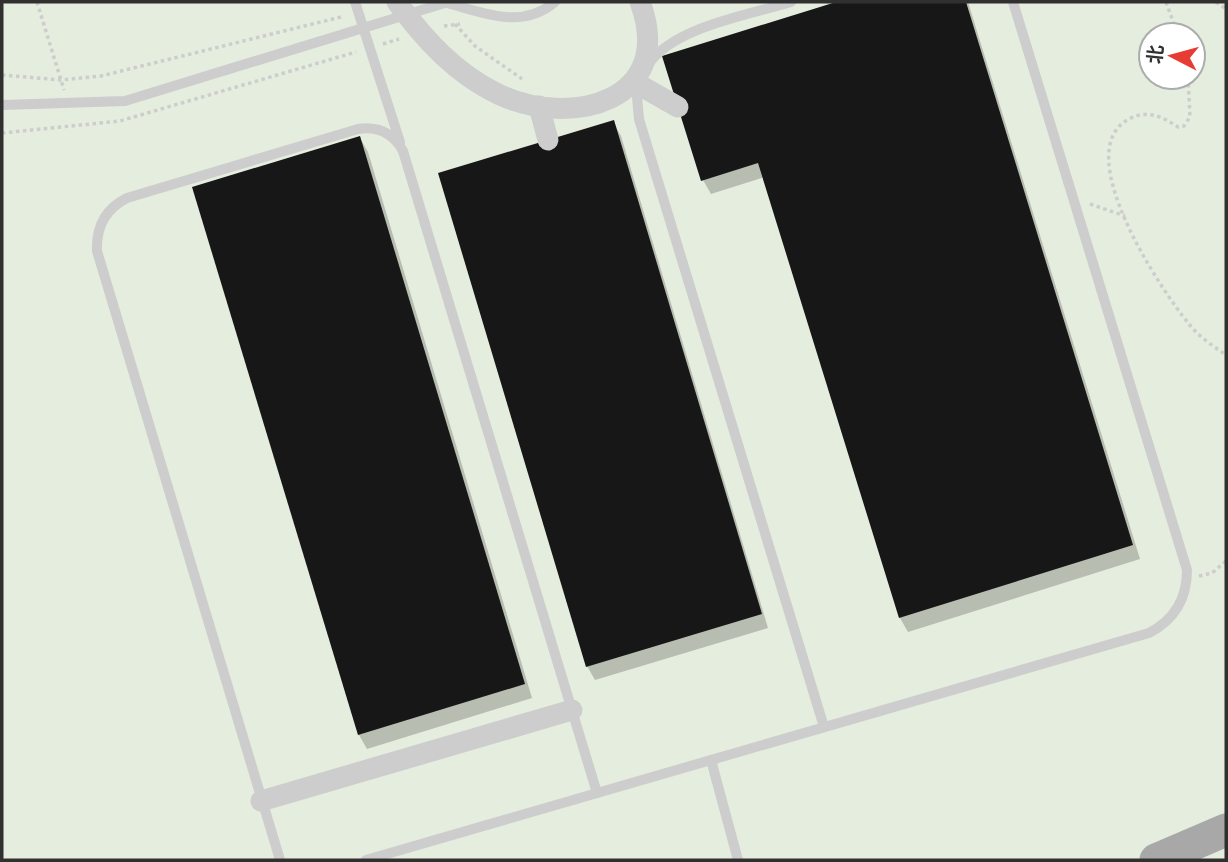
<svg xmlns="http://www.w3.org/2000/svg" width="1228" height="862" font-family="Lato,'Noto Sans SC',sans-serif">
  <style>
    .green { fill: #e5edde; fill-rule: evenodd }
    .shadow { fill: #0003 }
    .building { fill: #171717 }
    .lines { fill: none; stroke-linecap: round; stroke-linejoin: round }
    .path { stroke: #cdcdcd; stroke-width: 3.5; stroke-dasharray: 3.5 3.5; stroke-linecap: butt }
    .service { stroke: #cdcdcd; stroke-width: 10 }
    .minor { stroke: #cdcdcd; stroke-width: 21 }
    .primary { stroke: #a8a8a8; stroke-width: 33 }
    .minor-bridge { stroke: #cdcdcd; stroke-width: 21 }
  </style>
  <rect width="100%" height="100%" fill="#fff"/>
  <!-- green -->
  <path class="green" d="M2,2h1224v858h-1224zM1151,35h42v42h-42z"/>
  <!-- shadow -->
  <g class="shadow">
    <path d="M842,2h126l172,557 -232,73 -8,-14 -135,-441 -54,17 -8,-14 -38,-123z"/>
    <path d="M613,122l8,14 147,492 -173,52 -8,-14z"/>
    <path d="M360,138l8,14 164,546 -165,51 -8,-14 -165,-547z"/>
  </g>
  <!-- building -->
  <g class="building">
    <path d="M836,2h130l167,543 -234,73 -141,-455 -57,18 -39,-125z"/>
    <path d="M614,120l148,494 -176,53 -148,-494z"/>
    <path d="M360,136l165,548 -167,51 -166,-548z"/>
  </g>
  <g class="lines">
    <!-- path -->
    <g class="path">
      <path d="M37,2l27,88"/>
      <path d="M1166,2l12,33"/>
      <path d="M1216,2l10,7"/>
      <path d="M455,24l20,22 47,33"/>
      <path d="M444,26l16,-2"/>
      <path d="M383,44l16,-5"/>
      <path d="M2,75l59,5 40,-4 240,-59"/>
      <path d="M1188,77l2,40 -6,9 -6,1c-15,-10 -31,-18 -49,-8 -61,32 32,171 60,205 10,13 24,22 37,31"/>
      <path d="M2,133l118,-12 236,-69"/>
      <path d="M1090,204l35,12"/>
      <path d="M1199,576l13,-3 14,-12"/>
    </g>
    <!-- service -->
    <g class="service">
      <path d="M355,2l45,140"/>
      <path d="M447,3c37,10 75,27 108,-1"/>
      <path d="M648,65c25,-38 101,-50 143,-63"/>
      <path d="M640,83l-3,14 2,22 185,608"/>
      <path d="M2,105l123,-4 323,-99"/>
      <path d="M711,760l27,100"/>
      <path d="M280,860l-183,-609c-1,-24 8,-42 30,-53l231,-69c20,-3 35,4 45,22l194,642"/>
      <path d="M366,860l783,-227c25,-13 38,-34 38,-63l-174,-568"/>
    </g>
    <!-- minor -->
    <g class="minor">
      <path d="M539,106l9,34"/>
      <path d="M261,801l311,-91"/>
    </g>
    <!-- primary -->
    <path class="primary" d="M1156,860l70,-30"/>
    <!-- minor-bridge -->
    <g class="minor-bridge">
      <path d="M397,2c27,37 59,72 101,92 73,35 179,7 142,-92"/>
      <path d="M634,82l44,25"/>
    </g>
  </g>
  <!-- border -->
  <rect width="1228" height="862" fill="none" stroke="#303030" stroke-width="7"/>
  <!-- north arrow -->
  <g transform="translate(1172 56) rotate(276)"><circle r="33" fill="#ffffff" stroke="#acacac" stroke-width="2"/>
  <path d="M0-5L12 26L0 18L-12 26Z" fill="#e73c33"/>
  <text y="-10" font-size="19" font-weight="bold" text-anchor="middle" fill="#303030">北</text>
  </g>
</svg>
